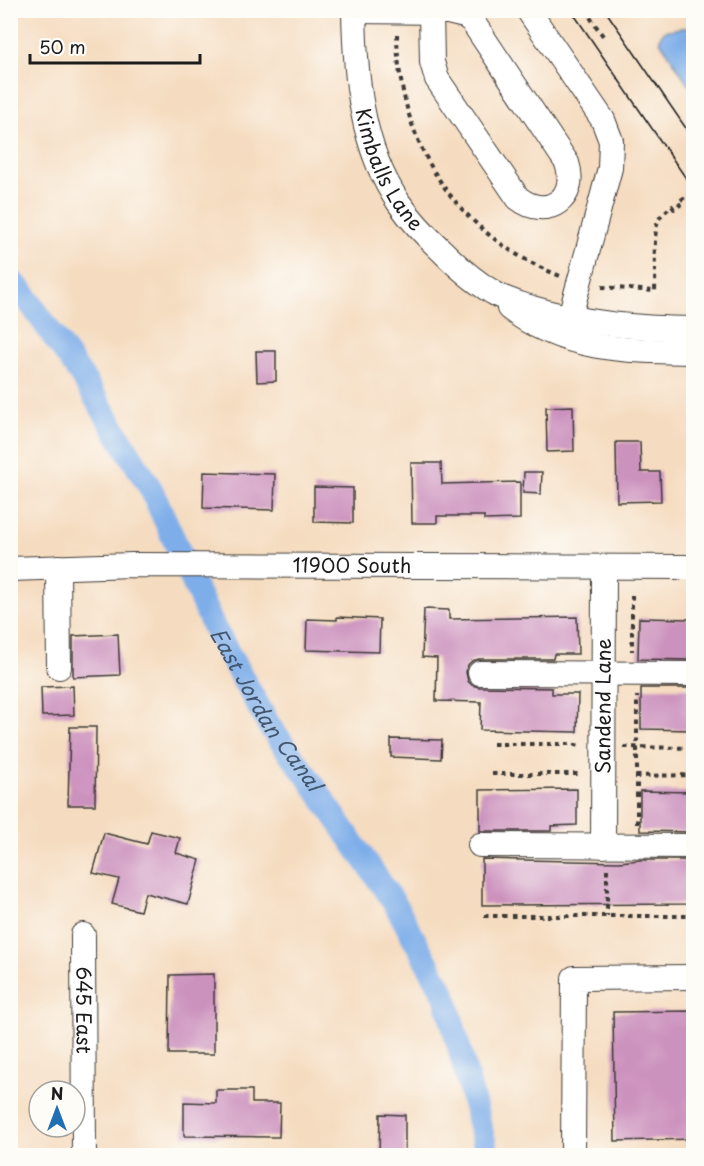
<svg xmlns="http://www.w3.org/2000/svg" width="704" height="1166" font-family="'Playpen Sans',sans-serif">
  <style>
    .water { fill: #7eaee9; stroke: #4d6582; stroke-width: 1.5 }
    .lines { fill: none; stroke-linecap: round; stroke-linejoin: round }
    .canal { stroke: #7eaee9; stroke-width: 24 }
    .building { fill: #cc92be }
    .minor-casing { stroke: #3d3935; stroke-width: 26 }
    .path { stroke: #3d3935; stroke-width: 4; stroke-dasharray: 4.5 4.5; stroke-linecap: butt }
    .minor { stroke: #fff; stroke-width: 24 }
    .tram { stroke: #1c1c1c; stroke-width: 1.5 }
    .labels { text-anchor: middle; stroke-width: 4.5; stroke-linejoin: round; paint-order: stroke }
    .street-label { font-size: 20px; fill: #1c1c1c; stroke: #fdfcf7 }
    .water-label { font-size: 21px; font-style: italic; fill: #43566e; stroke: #fdfcf7 }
  </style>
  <rect width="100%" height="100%" fill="#fdfcf7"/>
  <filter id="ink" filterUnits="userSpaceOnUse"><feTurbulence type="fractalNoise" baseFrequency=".0167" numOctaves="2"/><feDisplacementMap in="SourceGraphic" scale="12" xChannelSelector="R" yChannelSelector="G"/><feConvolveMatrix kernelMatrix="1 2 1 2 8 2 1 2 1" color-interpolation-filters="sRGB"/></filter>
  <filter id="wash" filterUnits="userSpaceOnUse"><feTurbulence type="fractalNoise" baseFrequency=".008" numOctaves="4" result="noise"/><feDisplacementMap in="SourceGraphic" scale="24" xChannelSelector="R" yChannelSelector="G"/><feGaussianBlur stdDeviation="1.35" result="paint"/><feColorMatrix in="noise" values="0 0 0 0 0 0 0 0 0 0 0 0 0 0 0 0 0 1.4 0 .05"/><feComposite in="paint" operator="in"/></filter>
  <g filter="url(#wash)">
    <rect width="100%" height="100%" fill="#f5dcc0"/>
    <!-- water -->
    <path class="water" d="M680,28h13v63l-33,-50c0,-12 11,-11 20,-13z"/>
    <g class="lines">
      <!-- canal -->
      <path class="canal" id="s1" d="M10,280l11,10 64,91 66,108 62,137 57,101 37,49 88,128 50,91 43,161"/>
    </g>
    <g id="blocks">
      <!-- building -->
      <g class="building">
        <path d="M256,351h20v30l-19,1z"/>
        <path d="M573,406l1,45 -27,1 -1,-45z"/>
        <path d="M616,442h24l1,30h19l1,29 -44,1z"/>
        <path d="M411,463h30l1,21 78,-2v37l-36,1v-4h-47v7h-25z"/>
        <path d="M204,472l71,2 -1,36 -71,-2z"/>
        <path d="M524,472h18l-1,22 -18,-1z"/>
        <path d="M314,487l39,1v35l-39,-1z"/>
        <path d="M424,609l25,1v9l128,-2 1,37h-24l-1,5h-74l-7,2 -4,4 -2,7 2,9 4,4 7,2 73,1v6h26l-1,38 -97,-2 1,-28 -45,-1 1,-43 -15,-1z"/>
        <path d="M337,617l43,2 -1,33 -73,-2 1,-31 30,1z"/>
        <path d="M639,618l54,1v41l-55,-1z"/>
        <path d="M118,634l2,41 -47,2v-41z"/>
        <path d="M73,686l1,29 -32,1 -1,-29z"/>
        <path d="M641,688h52v42l-52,-1z"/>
        <path d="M70,727h26l-1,78h-27z"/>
        <path d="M391,739l51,1 -1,19 -50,-2z"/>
        <path d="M577,789v36l-26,1v5h-71v-41z"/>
        <path d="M640,791l53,1v40l-53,-1z"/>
        <path d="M151,831l29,7 -4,15 24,7 -12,44 -43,-11 -5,18 -28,-7 7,-25 -26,-6 11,-40 43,11z"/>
        <path d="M482,859l137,3 21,-2h53v44l-211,1z"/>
        <path d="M214,974v80h-45l1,-79z"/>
        <path d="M693,1011v128l-78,2 -2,-129z"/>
        <path d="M216,1090h36v13h28l-1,34 -95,-1v-34l32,1z"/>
        <path d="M380,1114l25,1v40h-26z"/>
      </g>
    </g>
  </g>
  <g filter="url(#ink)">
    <use href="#blocks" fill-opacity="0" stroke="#3d3935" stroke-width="1.5"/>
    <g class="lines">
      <defs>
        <g id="minor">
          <path id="s2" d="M354,10c1,65 7,138 45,193 12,17 26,32 42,47 16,16 34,32 53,43 11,7 26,11 38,15 53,16 106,20 162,21"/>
          <path d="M528,10l75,110 8,21 -1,27 -38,141"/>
          <path d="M354,11l94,1 17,4 7,5 95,142c12,35 -20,58 -49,35l-81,-119 -5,-17 -1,-50"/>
          <path d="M509,308c55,43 118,43 185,44"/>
          <path d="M58,567l1,100"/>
          <path id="s3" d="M10,569l122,-4 562,2"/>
          <path d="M480,673l214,1"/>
          <path d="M480,845l214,1"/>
          <path id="s4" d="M603,846l1,-278"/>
          <path id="s5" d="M83,935l1,221"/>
          <path d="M573,1156l1,-178 120,-1"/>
        </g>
      </defs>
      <!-- minor casing -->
      <use href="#minor" class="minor-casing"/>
      <!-- path -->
      <g class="path">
        <path d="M585,10l18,26"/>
        <path d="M397,34c1,111 60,201 163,242"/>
        <path d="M602,287l53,4c1,-16 -3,-59 4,-72 3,-5 8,-9 13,-13l2,3 6,-4 -2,-3 16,-11"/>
        <path d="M632,595v56"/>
        <path d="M493,744h76l12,2"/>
        <path d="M624,747l70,1"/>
        <path d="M492,774h89"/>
        <path d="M636,776l58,-1"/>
        <path d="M637,824v-128"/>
        <path d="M607,869v47"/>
        <path d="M484,916h210"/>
      </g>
      <!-- minor -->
      <use href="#minor" class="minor"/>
      <!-- tram -->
      <g class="tram">
        <path d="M571,10l123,180"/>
        <path d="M605,10l89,130"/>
      </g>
    </g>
  </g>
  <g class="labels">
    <!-- street labels -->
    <g class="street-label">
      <text dy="7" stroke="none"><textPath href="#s2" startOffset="166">Kimballs Lane</textPath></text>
      <text dy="7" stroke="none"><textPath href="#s3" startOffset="342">11900 South</textPath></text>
      <text dy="7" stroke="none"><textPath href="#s4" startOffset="140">Sandend Lane</textPath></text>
      <text dy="7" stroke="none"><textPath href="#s5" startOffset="75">645 East</textPath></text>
    </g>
    <!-- water labels -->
    <g class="water-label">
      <text dy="7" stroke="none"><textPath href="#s1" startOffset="502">East Jordan Canal</textPath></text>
    </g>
  </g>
  <!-- margin -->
  <rect width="704" height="1166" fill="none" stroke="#fdfcf7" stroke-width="36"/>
  <!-- north arrow -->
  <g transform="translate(57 1109)"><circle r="28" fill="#fdfcf7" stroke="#a3a29f" stroke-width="1.5"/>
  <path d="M0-4.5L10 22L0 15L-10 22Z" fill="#1f6fb2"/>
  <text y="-9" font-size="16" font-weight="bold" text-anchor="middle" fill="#1c1c1c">N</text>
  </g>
  <!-- scale -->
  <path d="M30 54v9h170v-9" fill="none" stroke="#1c1c1c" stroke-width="3"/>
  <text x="39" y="54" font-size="18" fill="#1c1c1c" stroke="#fdfcf7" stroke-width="4.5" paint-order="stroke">50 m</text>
</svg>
